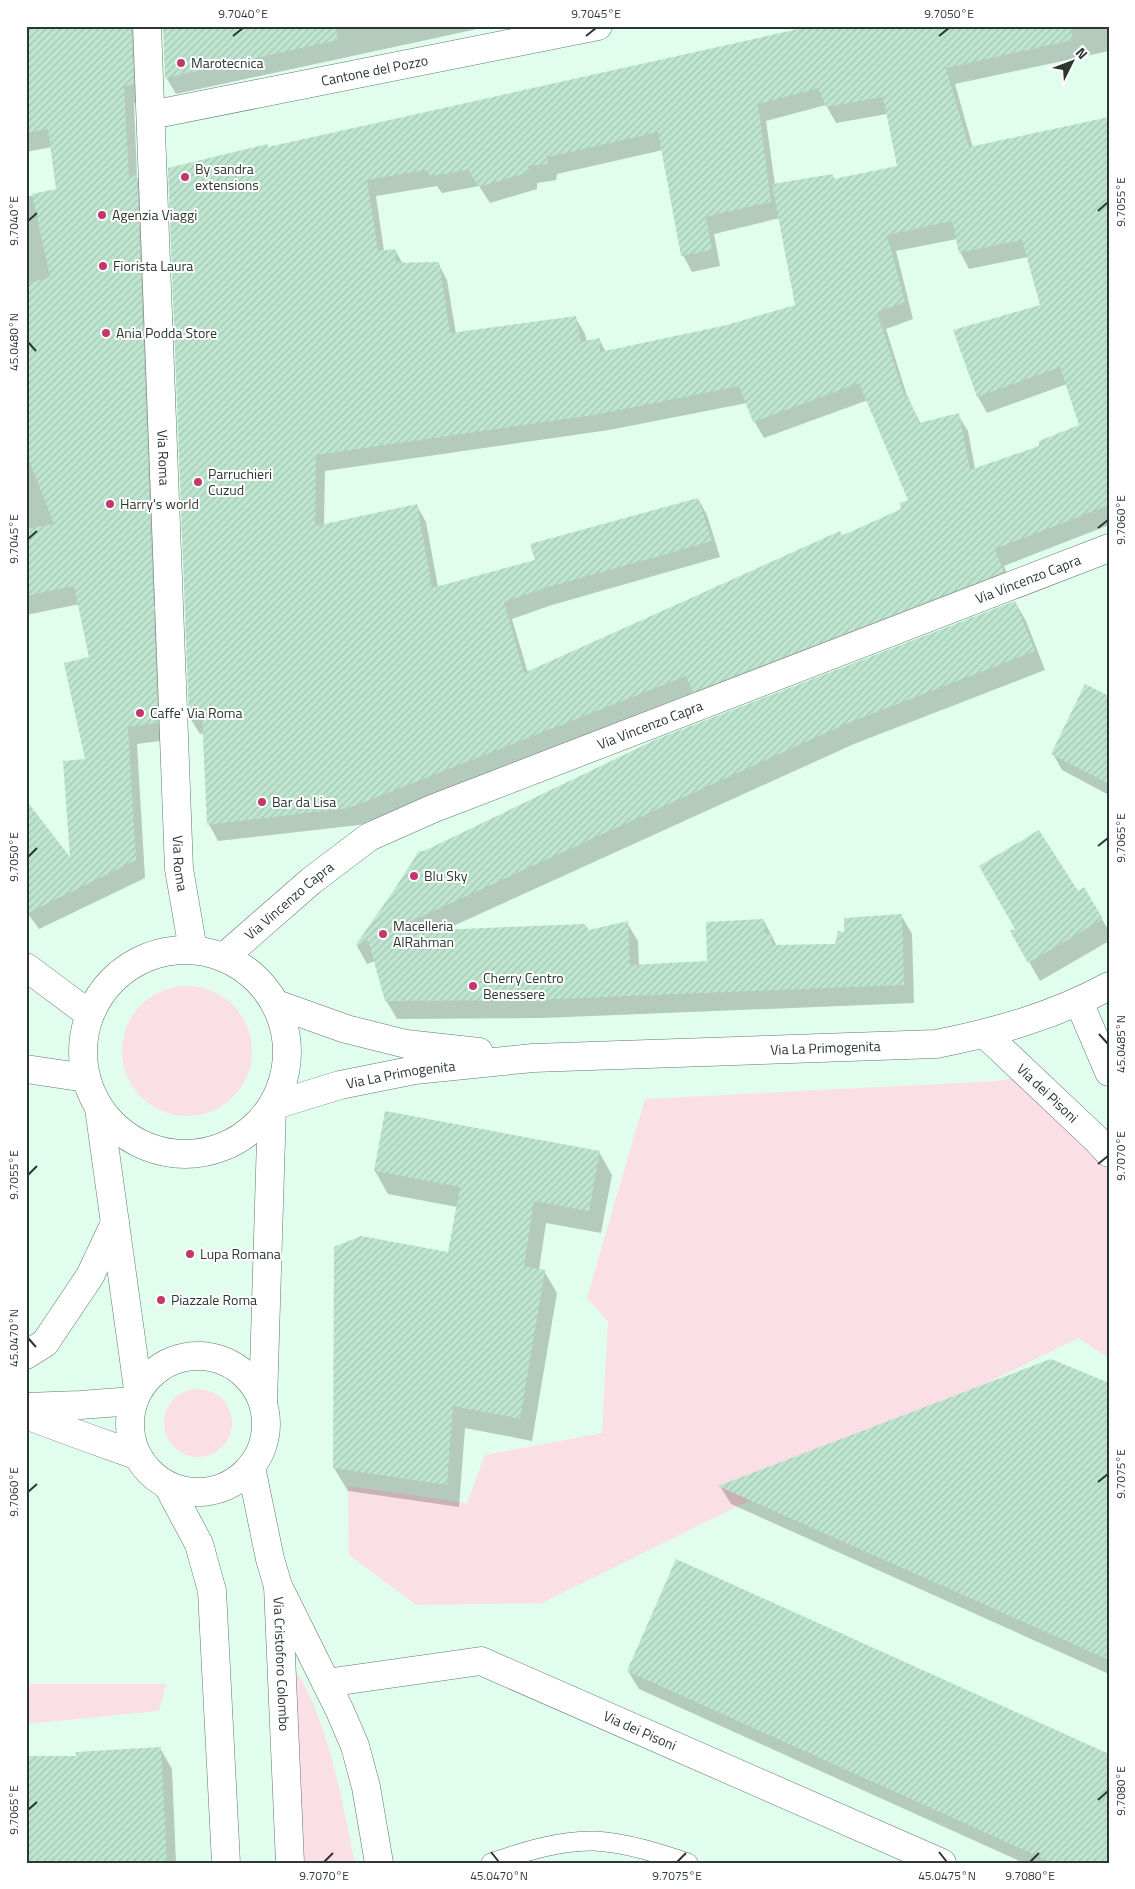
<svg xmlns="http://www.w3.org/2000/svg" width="1135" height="1889" font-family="'Titillium Web',sans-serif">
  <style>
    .grass { fill: #fbdfe6 }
    .shadow { fill: #0003; fill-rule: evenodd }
    .building { fill: url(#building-hatch); fill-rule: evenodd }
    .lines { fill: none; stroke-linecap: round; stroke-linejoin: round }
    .service-casing { stroke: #60796a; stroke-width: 20 }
    .minor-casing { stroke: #60796a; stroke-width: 29 }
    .secondary-casing { stroke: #60796a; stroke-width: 29 }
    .service { stroke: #fff; stroke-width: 19 }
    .minor { stroke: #fff; stroke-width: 28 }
    .secondary { stroke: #fff; stroke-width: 28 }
    .ticks { fill: none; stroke: #2c3731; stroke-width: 2 }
    .poi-dot { fill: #c3376d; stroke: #fff; stroke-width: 2 }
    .labels { text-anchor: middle; stroke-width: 4; stroke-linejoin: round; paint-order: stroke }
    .poi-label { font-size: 14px; fill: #2c3731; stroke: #fff; text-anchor: start }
    .street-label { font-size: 14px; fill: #2c3731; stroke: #fff }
    .neatline { fill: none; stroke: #2c3731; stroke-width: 2 }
    .ticks-label { font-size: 12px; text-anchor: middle; fill: #2c3731 }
  </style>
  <defs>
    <pattern id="building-hatch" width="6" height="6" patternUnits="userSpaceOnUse" patternTransform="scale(1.25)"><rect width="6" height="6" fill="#bee6cf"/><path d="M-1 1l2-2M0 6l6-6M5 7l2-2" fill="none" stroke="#a3c6b2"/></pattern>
  </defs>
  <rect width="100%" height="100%" fill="#e1fded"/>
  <!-- grass -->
  <g class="grass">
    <circle cx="187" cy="1051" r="65"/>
    <path d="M1012,1078l97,85v195l-31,-20 -536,265 -126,2 -67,-50 -1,-69 119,17 18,-48 117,-22 6,-111 -21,-24 58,-199 353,-18z"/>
    <circle cx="198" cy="1423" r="34"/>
    <path d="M296,1671c33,51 46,132 59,192h-52l-9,-185z"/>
    <path d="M26,1684h140l-7,27 -133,13z"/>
  </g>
  <!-- shadow -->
  <g class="shadow">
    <path d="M26,26h465l-315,68 -10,-17 -2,-48 -8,-2 -13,74 -9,2 3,75 9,16 12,410 -66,31 -12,-31 -54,11v-418l32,-7 -6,-43 -26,5z"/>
    <path d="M818,26h291v25l-154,33 18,64 136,-30v407l-105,41 9,22 -309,119 -9,-15 -336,133 -141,16 -9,-17 -5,-91 -4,1 -10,-16 78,-570zM826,105l10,18 51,-9 11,53 -63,13 -2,-4 -58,9 -9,-64zM663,150l20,105 9,17 28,-6 -6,-32 66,-16 17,87 -69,22 -122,25 -7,-13 -12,3 -2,-8 -10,-17 -119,17 -9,-54 -9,-17 -35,1 -8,-14 -11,1 -8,-55 61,-10 5,7 37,-7 11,17 47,-14v-6l19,-3 1,-6zM957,239l3,13 9,17 59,-12 14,48 -87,26 23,66 9,16 80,-29 14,41 -41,22 -65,22 -7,-38 -10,-16 -37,9 -13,-25 -22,-70 27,-10 -17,-68zM868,400l42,101 -7,8 -375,164 -16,-54 40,-14 168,-48 -13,-42 -9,-16 -162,62 -98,26 -12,-65 -9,-16 -93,19 1,-54 284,-41 138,-27 7,18 10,17z"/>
    <path d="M1015,602l11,19 19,49 -191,74 -412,187 146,1 39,-9 11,18 1,25 69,-4 56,-41 13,25 60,-1 8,-12 56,-18 11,19 2,69 -372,15 -145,1 -11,-19 -11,-39 -8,3 -10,-18 67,-94z"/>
    <path d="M153,609l10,16 4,115 -30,4 8,134 -106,51 -13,-18 45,-50 16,-101 4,-102z"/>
    <path d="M1109,697v98l-47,-25 -9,-16z"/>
    <path d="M1084,889l25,42v10l-69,40 -28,-49z"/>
    <path d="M386,1113l213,39 13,23 -11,58 -55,-10 -7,47 5,1 13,22 -25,148 -67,-13 -6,79 -111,-16 -14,-23 115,-214 8,-47 -69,-13 -13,-23z"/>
    <path d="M1109,1384v290l-378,-170 -11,-18z"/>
    <path d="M628,1671l481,192h-85l-385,-174z"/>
    <path d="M160,1748l12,21 4,94h-150l51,-106z"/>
  </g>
  <!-- building -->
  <g class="building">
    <path d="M26,26h105l3,58 -10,2 5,91 8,-2 21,548 -30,4 8,133 -110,54v-114l44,57 -7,-96 22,-2 -21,-96 25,-6 -15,-71 -48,10v-67l28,-5 -28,-72v-168l24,-7 -18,-83 24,-5 -8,-60 -22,4z"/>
    <path d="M163,26h173l2,14 -173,38z"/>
    <path d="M812,26h259l1,14 -126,28 23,79 140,-30v388l-114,44 9,23 -311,120 -7,-16 -337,132 -142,17 -5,-109 -13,2 -21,-550 99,-24 1,3zM818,88l8,19 57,-10 14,69 -63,13 -1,-5 -61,10 23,121 -68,20 -127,27v-14l-19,4 -5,-26 -126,17 -11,-71 -43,1 -1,-14 -17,2 -11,-71 59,-10 5,6 37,-6 11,17 50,-15 -1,-6 19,-2 1,-7 110,-25 23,124 31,-6 -6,-33 65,-15 -13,-98zM952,221l7,32 63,-13 18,65 -87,25 24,67 83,-30 19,58 -40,16v5l-69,24 -11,-57 -40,10 -11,-27 -3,1 -28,-85 28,-10 -18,-67zM859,383l49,117 -8,3 1,6 -59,27 -2,-5 -316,142 -20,-71 38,-13 170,-48 -14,-43 -168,46 5,16 -103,28 -15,-84 -102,22 1,-71 284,-41 139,-28 14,36z"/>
    <path d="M1015,601l20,50 -192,74 -456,207 198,-8 4,6 39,-9 2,44 77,-4 -1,-39 58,-3 1,15 6,-1 1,12 63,-1 3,-13 6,1v-14l58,-4 2,71 -374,15 -145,1 -17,-61 -13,6 37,-53 27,-42h5l233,-112z"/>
    <path d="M1085,684l24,12v88l-58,-30z"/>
    <path d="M1039,830l39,61 6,-4 19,32 -75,44 -18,-32 5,-2 -36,-63z"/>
    <path d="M385,1111l215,40 -11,60 -55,-10 -10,65 21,4 -25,149 -67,-13 -6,79 -114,-17 1,-221 27,-11 87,16 12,-65 -86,-16z"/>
    <path d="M1051,1359l58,24v277l-391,-174z"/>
    <path d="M676,1559l433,195v109h-56l-426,-192z"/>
    <path d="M161,1747l6,116h-141v-107h50v-4z"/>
  </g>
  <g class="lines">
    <defs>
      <path id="service" d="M491,1863c32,-11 69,-23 104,-22 32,2 63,12 93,22"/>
      <g id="minor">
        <path id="s1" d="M147,26l32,843 14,81"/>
        <path id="s2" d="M151,115l447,-89"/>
        <path id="s3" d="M224,957l87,-76 58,-44 63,-28 677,-261"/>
        <path d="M26,967l63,47"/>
        <path d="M1079,1002l30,70"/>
        <path id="s4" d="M985,1034l111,105 13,14"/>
        <path d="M26,1069l60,9"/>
        <path d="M278,1586l62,125 15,35 11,41 13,76"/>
        <path id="s5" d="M326,1683l155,-22 461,202"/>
      </g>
      <g id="secondary">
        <circle cx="185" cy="1052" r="102"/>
        <path d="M276,1004l70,25 60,15 73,8"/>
        <path d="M99,1108l39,281"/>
        <path d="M26,1355l19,-12 45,-67 25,-53"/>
        <circle cx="198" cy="1424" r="68"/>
        <path id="s6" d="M263,1402l9,-296 68,-21 75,-15 118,-12 403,-14c60,-12 118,-28 173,-58"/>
        <path d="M26,1407l54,-2 54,-4"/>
        <path d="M26,1415l62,23 48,17"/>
        <path id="s7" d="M251,1467l19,92 8,27 12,277"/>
        <path d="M168,1486l31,58 13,47 14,272"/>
      </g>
    </defs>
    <!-- service casing -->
    <use href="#service" class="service-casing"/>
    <!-- minor casing -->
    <use href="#minor" class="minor-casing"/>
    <!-- secondary casing -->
    <use href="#secondary" class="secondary-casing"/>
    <!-- service -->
    <use href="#service" class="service"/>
    <!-- minor -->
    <use href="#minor" class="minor"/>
    <!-- secondary -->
    <use href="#secondary" class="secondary"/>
  </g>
  <!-- ticks -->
  <path class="ticks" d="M233,36l10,-8M586,36l10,-8M939,36l10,-8M1098,211l10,-9M28,221l9,-8M28,342l8,9M1098,528l10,-8M28,539l9,-8M1098,846l10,-8M28,857l9,-9M1099,1034l9,10M1098,1164l10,-8M28,1175l9,-9M28,1338l8,9M1098,1482l10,-8M28,1492l9,-8M1098,1800l10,-9M28,1810l9,-8M491,1852l8,10M939,1852l8,10M324,1862l9,-9M677,1862l9,-9M1030,1862l9,-9"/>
  <!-- markers -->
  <g class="poi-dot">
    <circle cx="181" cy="63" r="5"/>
    <circle cx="185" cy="177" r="5"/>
    <circle cx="102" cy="215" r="5"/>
    <circle cx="103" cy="266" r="5"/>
    <circle cx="106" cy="333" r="5"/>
    <circle cx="198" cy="482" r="5"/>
    <circle cx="110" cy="504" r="5"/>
    <circle cx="140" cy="713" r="5"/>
    <circle cx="262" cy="802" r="5"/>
    <circle cx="414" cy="876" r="5"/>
    <circle cx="383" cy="934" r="5"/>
    <circle cx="473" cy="986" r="5"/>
    <circle cx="190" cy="1254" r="5"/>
    <circle cx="161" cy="1300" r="5"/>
  </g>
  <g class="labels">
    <!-- poi labels -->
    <g class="poi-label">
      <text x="191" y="68">Marotecnica</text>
      <text x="195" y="174">By sandra<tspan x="195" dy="16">extensions</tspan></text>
      <text x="112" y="220">Agenzia Viaggi</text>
      <text x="113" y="271">Fiorista Laura</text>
      <text x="116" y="338">Ania Podda Store</text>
      <text x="208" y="479">Parruchieri<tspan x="208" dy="16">Cuzud</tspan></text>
      <text x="120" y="509">Harry's world</text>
      <text x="150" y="718">Caffe' Via Roma</text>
      <text x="272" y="807">Bar da Lisa</text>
      <text x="424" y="881">Blu Sky</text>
      <text x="393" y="931">Macelleria<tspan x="393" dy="16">AlRahman</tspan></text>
      <text x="483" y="983">Cherry Centro<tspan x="483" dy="16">Benessere</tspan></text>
      <text x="200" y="1259">Lupa Romana</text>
      <text x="171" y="1305">Piazzale Roma</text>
    </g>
    <!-- street labels -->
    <g class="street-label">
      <text dy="5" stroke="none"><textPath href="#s2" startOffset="228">Cantone del Pozzo</textPath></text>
      <text dy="5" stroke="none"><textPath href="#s1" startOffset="432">Via Roma</textPath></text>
      <text dy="5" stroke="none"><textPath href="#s3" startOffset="896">Via Vincenzo Capra</textPath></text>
      <text dy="5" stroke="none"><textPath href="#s3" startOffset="491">Via Vincenzo Capra</textPath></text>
      <text dy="5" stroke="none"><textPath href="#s1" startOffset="838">Via Roma</textPath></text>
      <text dy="5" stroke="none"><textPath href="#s3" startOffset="86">Via Vincenzo Capra</textPath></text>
      <text dy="5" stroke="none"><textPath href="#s6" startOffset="855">Via La Primogenita</textPath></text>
      <text dy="5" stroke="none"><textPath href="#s6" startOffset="429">Via La Primogenita</textPath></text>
      <text dy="5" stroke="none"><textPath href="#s4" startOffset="86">Via dei Pisoni</textPath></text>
      <text dy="5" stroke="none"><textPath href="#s7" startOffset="200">Via Cristoforo Colombo</textPath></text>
      <text dy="5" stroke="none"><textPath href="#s5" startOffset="330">Via dei Pisoni</textPath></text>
    </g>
  </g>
  <!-- border -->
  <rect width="1135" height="1889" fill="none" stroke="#ffffff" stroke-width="55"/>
  <!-- north arrow -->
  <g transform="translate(1072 62) rotate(48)" stroke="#ffffff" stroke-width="4" paint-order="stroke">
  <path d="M0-4L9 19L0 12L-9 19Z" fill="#2c3731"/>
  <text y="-8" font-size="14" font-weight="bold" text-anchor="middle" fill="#2c3731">N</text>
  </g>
  <rect x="28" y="28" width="1080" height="1834" class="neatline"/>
  <g class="ticks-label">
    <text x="243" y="18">9.7040°E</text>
    <text x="596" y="18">9.7045°E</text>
    <text x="949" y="18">9.7050°E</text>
    <text transform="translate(1121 202) rotate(-90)" y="4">9.7055°E</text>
    <text transform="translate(14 221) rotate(-90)" y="4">9.7040°E</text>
    <text transform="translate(14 342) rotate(-90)" y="4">45.0480°N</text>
    <text transform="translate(1121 520) rotate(-90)" y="4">9.7060°E</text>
    <text transform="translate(14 539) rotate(-90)" y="4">9.7045°E</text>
    <text transform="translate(1121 838) rotate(-90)" y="4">9.7065°E</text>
    <text transform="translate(14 857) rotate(-90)" y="4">9.7050°E</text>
    <text transform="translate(1121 1044) rotate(-90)" y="4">45.0485°N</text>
    <text transform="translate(1121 1156) rotate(-90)" y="4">9.7070°E</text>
    <text transform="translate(14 1175) rotate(-90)" y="4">9.7055°E</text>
    <text transform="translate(14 1338) rotate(-90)" y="4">45.0470°N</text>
    <text transform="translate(1121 1474) rotate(-90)" y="4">9.7075°E</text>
    <text transform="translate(14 1492) rotate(-90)" y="4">9.7060°E</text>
    <text transform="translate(1121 1791) rotate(-90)" y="4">9.7080°E</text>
    <text transform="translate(14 1810) rotate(-90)" y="4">9.7065°E</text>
    <text x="324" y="1880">9.7070°E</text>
    <text x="499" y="1880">45.0470°N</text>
    <text x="677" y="1880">9.7075°E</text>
    <text x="947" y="1880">45.0475°N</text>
    <text x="1030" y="1880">9.7080°E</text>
  </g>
</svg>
